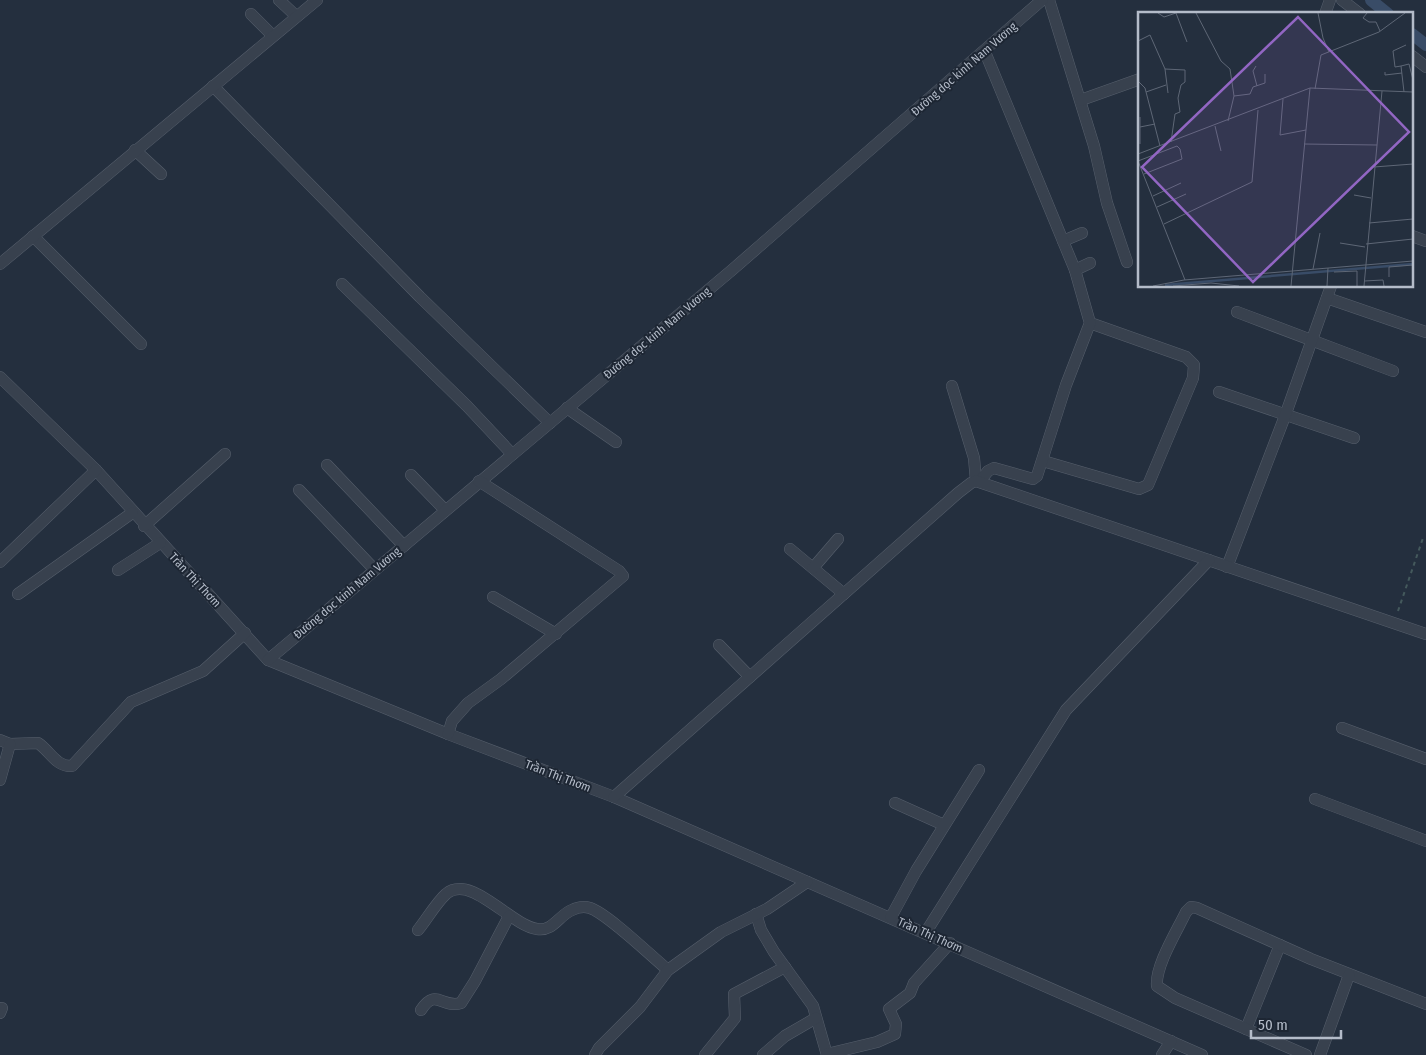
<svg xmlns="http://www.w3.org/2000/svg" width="1426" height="1055" font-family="'Fira Sans Condensed',sans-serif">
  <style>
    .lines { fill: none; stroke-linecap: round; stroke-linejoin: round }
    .canal { stroke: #394c67; stroke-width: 12 }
    .minor-casing { stroke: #565f6c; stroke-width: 12 }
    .path { stroke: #44595c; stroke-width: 2; stroke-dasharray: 4 4; stroke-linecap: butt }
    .minor { stroke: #38414e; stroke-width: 11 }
    .labels { text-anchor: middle; stroke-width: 4; stroke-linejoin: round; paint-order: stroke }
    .street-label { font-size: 12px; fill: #b4bcc9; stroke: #1d2633 }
    .inset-river { fill: none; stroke: #394c67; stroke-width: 2.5 }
    .inset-road { fill: none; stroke: #5e6776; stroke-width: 1 }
    .view { fill: #9266c3; fill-opacity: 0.15; stroke: #9266c3; stroke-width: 2.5 }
    .inset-edge { fill: none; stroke: #b4bcc9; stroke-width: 2.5 }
  </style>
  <rect width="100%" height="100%" fill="#242f3e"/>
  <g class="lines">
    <!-- canal -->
    <g class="canal">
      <path d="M1371,0l17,14"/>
      <path d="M1412,34l14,11"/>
    </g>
    <defs>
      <g id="minor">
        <path d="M279,0l17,16"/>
        <path d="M1049,0l45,146 13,57 20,59"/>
        <path d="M1342,0l18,14"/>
        <path d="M251,14l21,21"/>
        <path d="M1325,14l5,-14"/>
        <path d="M1412,56l14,11"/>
        <path d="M213,86l207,211 130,126"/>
        <path d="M1081,100l59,-21"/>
        <path d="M135,150l26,24"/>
        <path d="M33,236l108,108"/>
        <path d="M1412,236l14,5"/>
        <path d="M1063,241l19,-8"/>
        <path d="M0,264l317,-264"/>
        <path d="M1075,270l15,-7"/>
        <path d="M342,284l125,122 45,48"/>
        <path d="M1327,298l99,34"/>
        <path d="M1237,312l156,59"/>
        <path d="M0,377l96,93 172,190 180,74 166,63 588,258"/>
        <path d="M952,386l22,72 2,23"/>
        <path d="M1219,392l135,46"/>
        <path d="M567,408l49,34"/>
        <path d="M1043,461l96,28 9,-4 45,-107 1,-13 -8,-8 -96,-34"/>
        <path d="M327,465l77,81"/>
        <path d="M411,475l34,35"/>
        <path d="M980,481l8,-10 6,-3 39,11 4,-3 29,-91 24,-62 -15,-53 -12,-29 -78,-189"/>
        <path d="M299,490l76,80"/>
        <path d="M144,526l81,-72"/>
        <path d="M790,549l54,45"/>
        <path d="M0,562l96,-92"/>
        <path d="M1227,567l58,-151 46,-130"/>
        <path d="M813,568l25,-29"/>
        <path d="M118,570l42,-27"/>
        <path d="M18,594l114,-81"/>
        <path d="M493,597l63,37"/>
        <path d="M719,645l31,32"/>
        <path d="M268,660l464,-390 310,-270"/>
        <path d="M1342,728l84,31"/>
        <path d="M448,734l4,-13 16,-18 33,-24 122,-103 -4,-5 -140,-90"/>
        <path d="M0,740l10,4 28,-1c12,8 18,24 34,23l59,-64 72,-31 42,-38"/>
        <path d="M0,780l10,-36"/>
        <path d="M614,797l344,-304 13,-10 5,-2 450,153"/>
        <path d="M1315,799l111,42"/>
        <path d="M895,803l49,22"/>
        <path d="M756,914l5,16 13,22 39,54 14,49"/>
        <path d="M891,917l25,-46 63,-101"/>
        <path d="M418,930c9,-11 18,-27 28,-36 25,-21 64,31 91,35 16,3 22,-14 35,-19 6,-3 12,-4 18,-2 18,6 61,48 78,62"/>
        <path d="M926,932l140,-222 143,-150"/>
        <path d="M421,1010c15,-23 21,-1 40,-7l14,-22 34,-65"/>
        <path d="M0,1013l2,-5"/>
        <path d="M1246,1029l34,-84"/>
        <path d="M827,1054l50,-12 18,-8 1,-10 -7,-15 21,-16 4,-10 36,-40"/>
        <path d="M595,1055l4,-7 41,-41 28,-37 53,-38 46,-23 40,-27"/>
        <path d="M705,1055l30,-37 -1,-24 51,-27"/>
        <path d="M763,1055l22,-19 31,-18"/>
        <path d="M1162,1055l9,-14"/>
        <path d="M1306,1055l-131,-57 -18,-12c-2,-20 20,-55 29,-74l5,-5 6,1 114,51 115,45"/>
        <path d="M1320,1055l29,-80"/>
      </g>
    </defs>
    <!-- minor casing -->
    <use href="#minor" class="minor-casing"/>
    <!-- path -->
    <path class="path" d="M1398,611l25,-73"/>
    <!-- minor -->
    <use href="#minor" class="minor"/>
  </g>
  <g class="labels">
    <!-- street labels -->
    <g class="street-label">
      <text transform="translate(964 69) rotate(-41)" y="4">Đường dọc kinh Nam Vương</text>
      <text transform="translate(657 333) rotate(-40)" y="4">Đường dọc kinh Nam Vương</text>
      <text transform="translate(195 580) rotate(47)" y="4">Trần Thị Thơm</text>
      <text transform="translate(347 593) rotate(-40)" y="4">Đường dọc kinh Nam Vương</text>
      <text transform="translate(558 776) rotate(21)" y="4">Trần Thị Thơm</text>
      <text transform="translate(930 935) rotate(24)" y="4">Trần Thị Thơm</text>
    </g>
  </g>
  <!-- overview -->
  <g transform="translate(1138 12)">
    <rect width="275" height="275" fill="#242f3e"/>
    <path class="inset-river" d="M27,273l248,-21"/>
    <path class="inset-road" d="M20,1l6,4 12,-4M38,1l11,29M58,1l25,48 9,8 4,27 -6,25M180,1l5,25 6,14M229,1l-4,5 6,4h7l4,9M0,29l12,-6 15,34 20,1v12l-4,3 -3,13 2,14 -5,2 -4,28M118,54l-3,5 4,15M263,54l8,-2 4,16M27,57l3,24M247,60v3l17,-2M0,69l7,7 15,58M177,77l6,-34 58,-23 26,-19M8,80l20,-7M266,80l-3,-26 -6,1 -2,-16 13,-6M96,84l16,-2 3,-7 12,-4v-9M145,87l-3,36 26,-5M2,105v27M77,114l6,25M2,115l15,-3M166,132l73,1M0,142l172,-66 103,4M0,149l47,119M0,149l39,-15 3,3 2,10 -38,15M236,155l39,-3M216,183l17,3M15,184l28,-13M19,195l29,-13M231,211l44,-4M26,212l88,-42 6,-72M202,231l25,4M228,232l47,-5M175,257l7,-36M196,260l23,-1v15M251,265v-10l24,-2M226,269l19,-1 1,6M15,274l31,-6 229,-19M35,274l38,-3 28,3M153,274l19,-198M189,274l1,-18M226,274l18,-195"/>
    <path class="view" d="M160,5l111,115 -156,150 -111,-115z"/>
    <rect width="275" height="275" class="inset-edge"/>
  </g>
  <!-- scale -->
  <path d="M1251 1030v8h90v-8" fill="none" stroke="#b4bcc9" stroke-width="2.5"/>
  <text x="1258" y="1030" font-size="15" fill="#b4bcc9" stroke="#1d2633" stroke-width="4" paint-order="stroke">50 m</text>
</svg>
